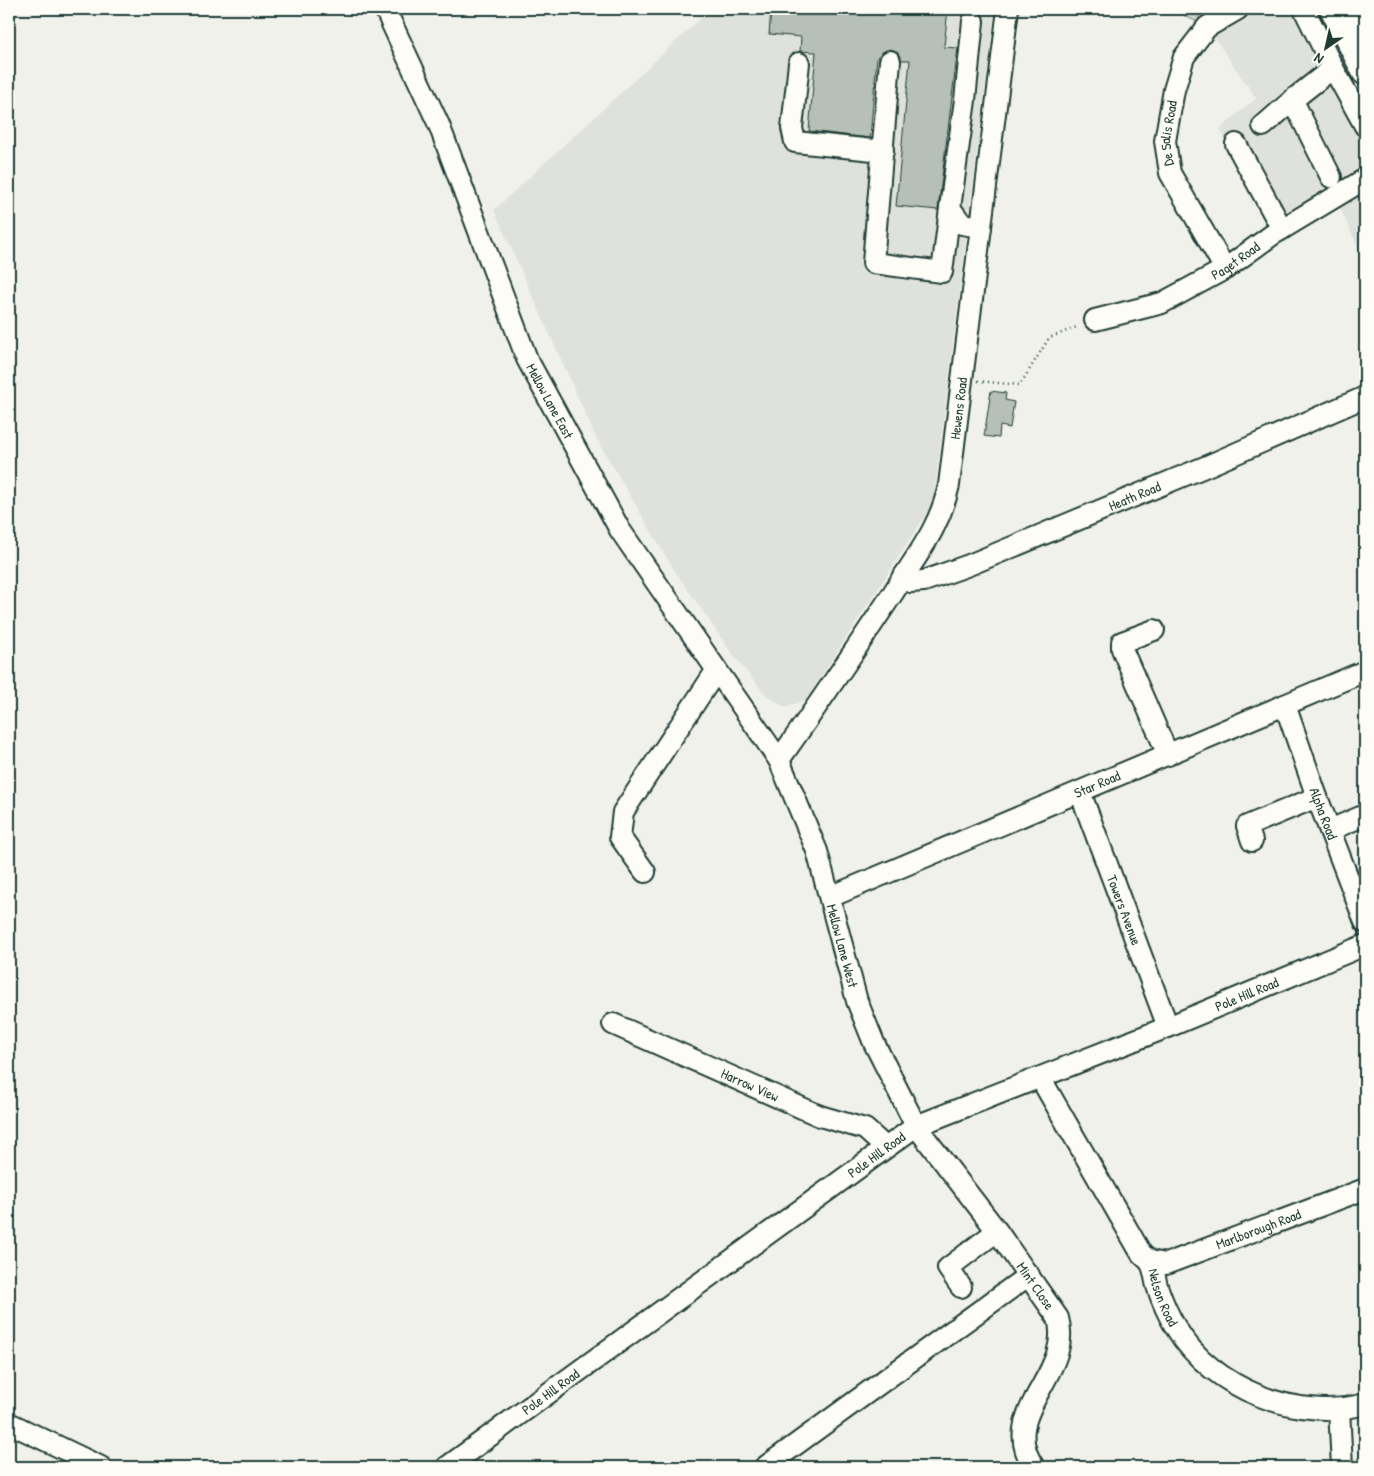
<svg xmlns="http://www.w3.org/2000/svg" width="1374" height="1476" font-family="'Patrick Hand',sans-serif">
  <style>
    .built { fill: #dfe2dc }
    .grass { fill: url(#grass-dots); stroke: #768880 }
    .building { fill: #b6bfb8; stroke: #1f3d34 }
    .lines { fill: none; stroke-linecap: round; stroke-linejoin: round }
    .minor-casing { stroke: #1f3d34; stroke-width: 24 }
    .major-casing { stroke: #1f3d34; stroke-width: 29 }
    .path { stroke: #1f3d34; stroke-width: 2.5; stroke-dasharray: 1 4; stroke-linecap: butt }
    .minor { stroke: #fdfcf7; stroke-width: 20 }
    .major { stroke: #fdfcf7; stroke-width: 25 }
    .labels { text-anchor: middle; stroke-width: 4; stroke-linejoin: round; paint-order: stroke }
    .street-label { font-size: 14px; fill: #1f3d34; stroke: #fdfcf7 }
  </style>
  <defs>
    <pattern id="grass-dots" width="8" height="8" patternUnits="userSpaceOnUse" patternTransform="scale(1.25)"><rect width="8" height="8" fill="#cdd3cd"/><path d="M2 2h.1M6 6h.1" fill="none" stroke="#b0b6b1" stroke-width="1.8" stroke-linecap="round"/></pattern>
  </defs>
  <rect width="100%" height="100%" fill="#f0f1eb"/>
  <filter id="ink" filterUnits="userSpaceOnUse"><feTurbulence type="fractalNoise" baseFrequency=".02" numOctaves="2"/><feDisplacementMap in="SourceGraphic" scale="10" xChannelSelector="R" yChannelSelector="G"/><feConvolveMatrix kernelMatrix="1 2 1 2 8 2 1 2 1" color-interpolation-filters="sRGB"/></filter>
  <g filter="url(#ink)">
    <!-- built -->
    <g class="built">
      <path d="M711,9h284l-62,495 -127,196 -22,7 -18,-12 -30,-36 -62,-89 -77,-130 -103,-230z"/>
      <path d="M1238,9h65l62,129v125l-29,-64 -64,36 -52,-106 36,-31 -49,-71z"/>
    </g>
    <!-- grass -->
    <path class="grass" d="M1171,9h67l-31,18z"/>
    <!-- building -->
    <g class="building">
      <path d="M771,9h177l-4,38 14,1 -20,162 -42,-4 14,-146h-9l-4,-8 -6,-3 -6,2 -8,6 -7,81 -61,-7 7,-79 -16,-1 1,-14 -32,-3z"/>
      <path d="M991,391l15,2 -1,7 9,2 -4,26 -10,-2 -1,12 -15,-2z"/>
    </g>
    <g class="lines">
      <defs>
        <g id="minor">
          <path id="s1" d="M385,9l54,116 88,234 93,171 159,230 38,91 40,150 17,42 42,83 81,105 61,87c16,57 -62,95 -24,149"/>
          <path d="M1304,9l29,59 32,58"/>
          <path d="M973,21l-8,79 -15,108 12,16 19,3"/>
          <path d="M890,61l-17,202 69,9 8,-64"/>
          <path d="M799,63l-7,65 3,14 88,9"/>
          <path d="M1263,126l32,-28"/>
          <path d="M1236,144l46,85"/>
          <path d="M1331,177l-36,-72v-7l38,-30"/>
          <path id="s2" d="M1225,269l-55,-96 -5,-32 9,-51 10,-33 23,-30 31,-18"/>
          <path id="s3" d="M1095,320l67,-17 63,-34 47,-34 93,-56"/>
          <path id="s4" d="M902,578l9,4 13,-1 45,-16 238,-99 158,-69"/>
          <path d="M1154,630l-32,12v7l46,106"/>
          <path id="s5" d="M1285,705l32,92 48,125"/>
          <path id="s6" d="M779,760c39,-55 77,-111 114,-167 23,-37 47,-65 56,-108l59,-476"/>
          <path id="s7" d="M1080,792l88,235"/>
          <path d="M1330,830l35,-15"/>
          <path d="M1252,841l-5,-15 70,-29"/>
          <path d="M645,872l-25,-35 3,-25 93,-141"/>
          <path id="s8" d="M830,897l535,-226"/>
          <path id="s9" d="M613,1024l207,92 45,13 20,18"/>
          <path id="s10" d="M1041,1079l100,174c2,3 6,5 8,8 5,5 6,18 8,25 5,15 11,29 19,42 36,61 122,94 189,76"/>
          <path id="s11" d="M1150,1261l16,3 199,-75"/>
          <path d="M961,1287l-13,-19 49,-37"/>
          <path d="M1339,1409l3,58"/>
          <path d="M9,1423l92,44"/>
          <path id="s12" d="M447,1467l469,-341 252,-99 197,-82"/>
          <path d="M765,1467l264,-192"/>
        </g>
        <g id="major">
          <path d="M1333,9l32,63"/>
          <path d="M1355,9l10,20"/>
        </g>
      </defs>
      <!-- minor casing -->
      <use href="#minor" class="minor-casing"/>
      <!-- major casing -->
      <use href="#major" class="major-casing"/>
      <!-- path -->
      <path class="path" d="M978,381l42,4 29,-47 30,-12"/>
      <!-- minor -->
      <use href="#minor" class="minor"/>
      <!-- major -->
      <use href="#major" class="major"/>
    </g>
  </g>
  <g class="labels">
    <!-- street labels -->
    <g class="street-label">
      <text dy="5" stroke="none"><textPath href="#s2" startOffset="151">De Salis Road</textPath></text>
      <text dy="5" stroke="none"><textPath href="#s3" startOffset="154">Paget Road</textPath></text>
      <text dy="5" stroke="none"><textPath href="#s1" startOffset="426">Mellow Lane East</textPath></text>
      <text dy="5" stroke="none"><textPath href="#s6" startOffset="402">Hewens Road</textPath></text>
      <text dy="5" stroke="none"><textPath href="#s4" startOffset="250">Heath Road</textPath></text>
      <text dy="5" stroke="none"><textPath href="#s8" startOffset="290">Star Road</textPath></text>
      <text dy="5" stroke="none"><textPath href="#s5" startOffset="115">Alpha Road</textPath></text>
      <text dy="5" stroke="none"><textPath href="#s7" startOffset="126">Towers Avenue</textPath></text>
      <text dy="5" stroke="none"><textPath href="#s1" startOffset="1049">Mellow Lane West</textPath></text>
      <text dy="5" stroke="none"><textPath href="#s12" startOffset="936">Pole Hill Road</textPath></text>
      <text dy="5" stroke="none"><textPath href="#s9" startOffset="150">Harrow View</textPath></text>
      <text dy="5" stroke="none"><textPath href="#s12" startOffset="531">Pole Hill Road</textPath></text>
      <text dy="5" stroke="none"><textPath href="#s11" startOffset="115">Marlborough Road</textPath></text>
      <text dy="5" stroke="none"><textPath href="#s1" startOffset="1444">Mint Close</textPath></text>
      <text dy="5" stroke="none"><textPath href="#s10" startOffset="251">Nelson Road</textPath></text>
      <text dy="5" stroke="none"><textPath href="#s12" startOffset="128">Pole Hill Road</textPath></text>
    </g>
  </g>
  <!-- margin -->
  <rect width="1374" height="1476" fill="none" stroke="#fdfcf7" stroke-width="30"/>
  <rect x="15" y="15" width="1344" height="1446" fill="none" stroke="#1f3d34" stroke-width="2" filter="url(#ink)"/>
  <!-- north arrow -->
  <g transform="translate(1326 48) rotate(214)" stroke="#fdfcf7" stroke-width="4" paint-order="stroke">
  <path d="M0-4L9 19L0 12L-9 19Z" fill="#1f3d34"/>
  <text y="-8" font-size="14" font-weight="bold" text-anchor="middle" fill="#1f3d34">N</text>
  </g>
</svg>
